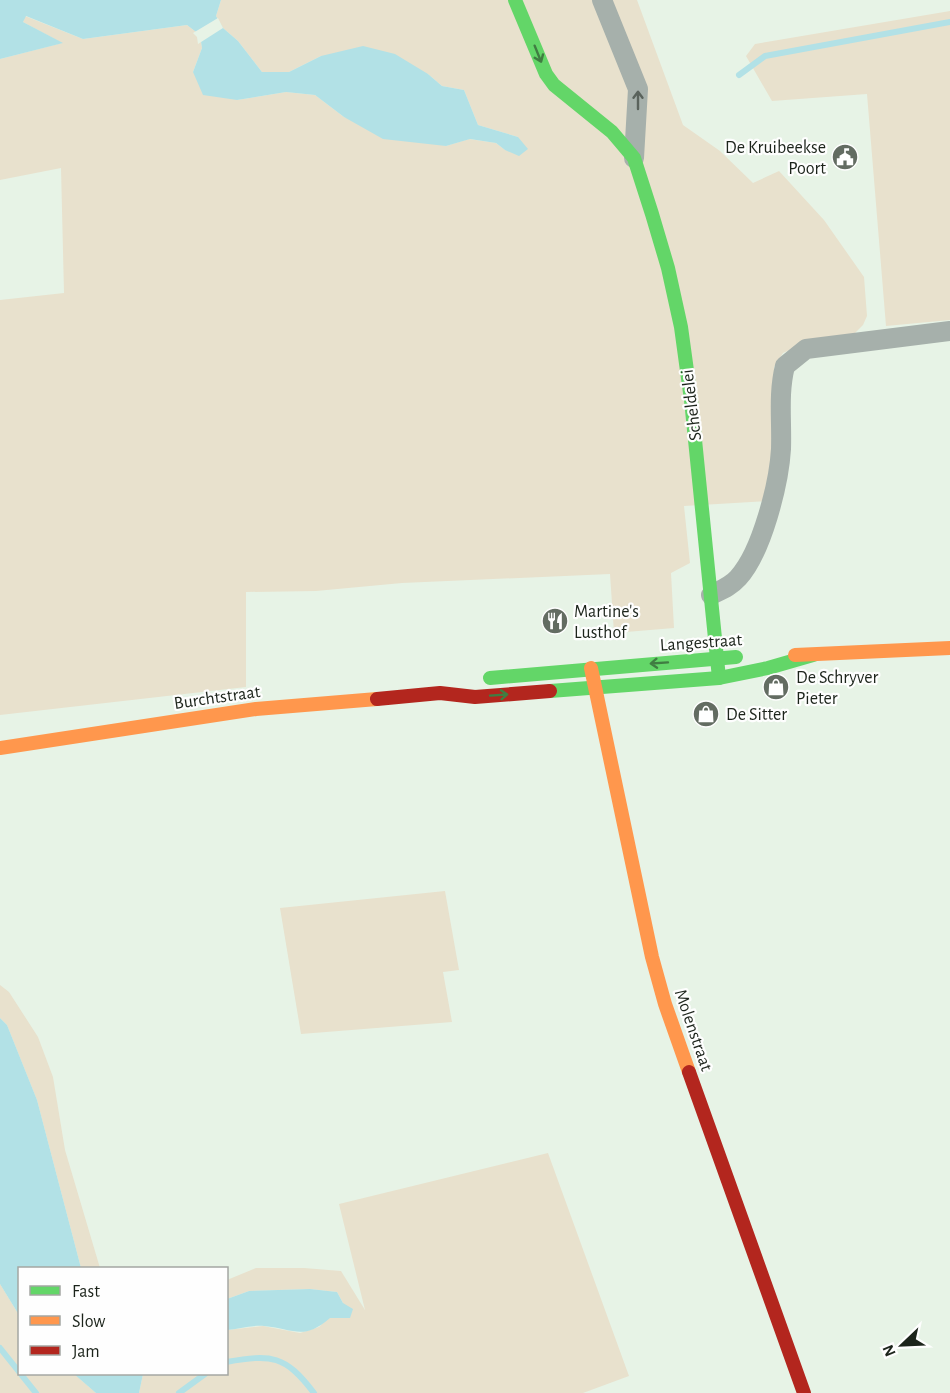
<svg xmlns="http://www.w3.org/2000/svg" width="950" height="1393" font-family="'Alegreya Sans',sans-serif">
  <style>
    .green { fill: #e8e1cd }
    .water { fill: #b2e1e6 }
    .pier { fill: #e7f3e6 }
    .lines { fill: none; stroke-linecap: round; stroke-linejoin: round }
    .stream { stroke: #b2e1e6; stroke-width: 6 }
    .street { stroke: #a6b0ab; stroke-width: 20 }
    .fast { stroke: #63d668; stroke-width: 14 }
    .slow { stroke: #ff974d; stroke-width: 14 }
    .jam { stroke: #b3261e; stroke-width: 14 }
    .oneway { stroke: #407d42 }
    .oneway2 { stroke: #5a635c }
    .labels { text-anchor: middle; stroke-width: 4.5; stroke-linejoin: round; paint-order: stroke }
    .poi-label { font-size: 18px; fill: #1c241b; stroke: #fefefe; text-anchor: start }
    .street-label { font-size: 18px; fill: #1c241b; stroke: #fefefe }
  </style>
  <rect width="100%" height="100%" fill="#e7f3e6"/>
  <!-- green -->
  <g class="green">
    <path d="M221,0h416l46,125 37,26 33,32 26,-12 45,49 40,57 3,39 -4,9 -12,12 -48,7 -20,9 -9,14 -1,82 -6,52 -83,5 6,57 -19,10 3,55 -60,5 -4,-59 -208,9 -86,8 -70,1v95l-246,28v-415l64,-7 -3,-125 -61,12v-121l62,-16 -39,-21 2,-6 58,23 104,-14 13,10 2,13 -9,24 44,28 49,-8 29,3 29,22 102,29 23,-7 27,4 9,7 13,-13 -40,-12 -14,-35 -22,-4 -14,-12 -107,-18 -32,16h-27l-24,-31 -15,-13 -7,-12z"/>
    <path d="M950,11v309l-64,6 -19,-232 -95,7 -26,-45 9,-12z"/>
    <path d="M445,891l14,79 -16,2 9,50 -151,12 -21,-126z"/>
    <path d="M0,985l9,7 29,45 15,40 12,73 35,118h-19l-44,-168 -30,-75 -7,-7z"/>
    <path d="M548,1153l81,223 -46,17h-444l4,-19h83l1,-44 36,-4 37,7 19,-6 24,-24 -6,-11 -27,-3 -61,2 -22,8v-19l29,-12h48l37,3 24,39 -26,-106z"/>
    <path d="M0,1284l19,31 1,59h54l22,19h-96z"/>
  </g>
  <!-- water -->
  <g class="water">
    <path d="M0,0h221l-5,16 7,12 15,13 24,31h27l32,-16 42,-10 32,8 33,20 14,12 22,4 14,35 40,12 10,12 -9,7 -14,-6 -9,-7 -26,-4 -24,7 -63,-7 -39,-22 -29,-22 -29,-3 -49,8 -34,-5 -10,-23 9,-24 -2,-13 -13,-10 -104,14 -57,-23 -3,6 40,21 -63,16z"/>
    <path d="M0,1018l7,7 30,75 44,168h-61l-1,47 -19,-31z"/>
    <path d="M310,1289l27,3 6,11 10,6 -3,9h-20c-27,23 -35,11 -66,8 -12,-1 -26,3 -37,4v-31l22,-8z"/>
    <path d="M74,1374h69l-4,19h-43z"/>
  </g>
  <!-- pier -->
  <path class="pier" d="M218,18l5,10 -25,16 -1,-7 -4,-4z"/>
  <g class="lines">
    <!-- stream -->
    <g class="stream">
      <path d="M739,75l26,-19 185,-34"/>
      <path d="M0,1348l36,45"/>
      <path d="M226,1362c46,-8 59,-7 88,31"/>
      <path d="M179,1393l26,-19"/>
    </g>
    <!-- street -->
    <g class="street">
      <path d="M602,0l36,89 -4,69"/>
      <path d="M711,595c10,-5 20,-9 27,-17 24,-26 41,-95 43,-129 1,-29 -3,-55 4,-83l21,-17 144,-18"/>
    </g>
    <!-- fast -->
    <g class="fast">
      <path d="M515,0l31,74 8,11 58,47 22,26 18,56 16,54 13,59 10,73 28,278"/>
      <path d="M490,678l246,-21"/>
      <path d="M550,691l169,-13 49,-10 45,-13"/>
    </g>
    <!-- slow -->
    <g class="slow">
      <path d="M795,655l155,-7"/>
      <path d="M591,668l61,289 13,47 24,68"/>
      <path d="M0,748l256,-39 121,-10"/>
    </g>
    <!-- jam -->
    <g class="jam">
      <path d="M377,699l63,-6 35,4 75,-6"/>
      <path d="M689,1072l115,321"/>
    </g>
  </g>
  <!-- one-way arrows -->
  <defs><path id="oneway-shaft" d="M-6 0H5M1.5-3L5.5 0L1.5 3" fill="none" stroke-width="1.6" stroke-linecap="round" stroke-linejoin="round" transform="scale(1.5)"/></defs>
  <g class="oneway">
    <use href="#oneway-shaft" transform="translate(538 54) rotate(68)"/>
    <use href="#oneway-shaft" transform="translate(659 663) rotate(176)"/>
    <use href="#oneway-shaft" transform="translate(499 695) rotate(-4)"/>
  </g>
  <use class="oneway2" href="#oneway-shaft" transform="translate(638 100) rotate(-90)"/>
  <!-- icons -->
  <defs>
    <symbol id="civic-disc" viewBox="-11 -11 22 22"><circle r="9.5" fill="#636c62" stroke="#fefefe"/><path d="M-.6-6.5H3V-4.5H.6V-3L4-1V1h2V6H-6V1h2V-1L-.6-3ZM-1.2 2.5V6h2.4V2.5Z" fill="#fff"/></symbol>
    <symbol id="restaurant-disc" viewBox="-11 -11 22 22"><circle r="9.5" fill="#636c62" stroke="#fefefe"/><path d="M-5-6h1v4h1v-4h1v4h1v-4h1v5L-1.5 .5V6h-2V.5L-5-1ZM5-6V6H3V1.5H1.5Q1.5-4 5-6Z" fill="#fff"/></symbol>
    <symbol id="shop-disc" viewBox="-11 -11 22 22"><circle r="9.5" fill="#636c62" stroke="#fefefe"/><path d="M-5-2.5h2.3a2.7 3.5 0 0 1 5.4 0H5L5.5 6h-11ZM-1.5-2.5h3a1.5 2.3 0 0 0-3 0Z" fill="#fff"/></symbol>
  </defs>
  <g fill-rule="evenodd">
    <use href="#civic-disc" x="830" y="142" width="30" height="30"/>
    <use href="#restaurant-disc" x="540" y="606" width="30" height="30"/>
    <use href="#shop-disc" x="761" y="672" width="30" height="30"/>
    <use href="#shop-disc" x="691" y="699" width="30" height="30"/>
  </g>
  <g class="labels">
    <!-- poi labels -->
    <g class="poi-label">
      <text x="826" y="153" text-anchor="end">De Kruibeekse<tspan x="826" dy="21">Poort</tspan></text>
      <text x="574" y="617">Martine's<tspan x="574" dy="21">Lusthof</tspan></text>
      <text x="796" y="683">De Schryver<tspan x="796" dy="21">Pieter</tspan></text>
      <text x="726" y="720">De Sitter</text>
    </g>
    <!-- street labels -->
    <g class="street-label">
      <text transform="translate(691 405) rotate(-97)" y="6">Scheldelei</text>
      <text transform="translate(701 642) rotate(-4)" y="6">Langestraat</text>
      <text transform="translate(217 697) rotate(-8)" y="6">Burchtstraat</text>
      <text transform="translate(694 1030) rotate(71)" y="6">Molenstraat</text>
    </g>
  </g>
  <!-- legend -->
  <rect x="18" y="1267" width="210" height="108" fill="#fefefe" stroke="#a4a7a3" stroke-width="1.5"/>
  <rect x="30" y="1286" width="30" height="9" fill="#63d668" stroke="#a4a7a3" stroke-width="1.5"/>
  <text x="72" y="1297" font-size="18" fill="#1c241b">Fast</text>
  <rect x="30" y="1316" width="30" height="9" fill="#ff974d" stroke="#a4a7a3" stroke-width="1.5"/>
  <text x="72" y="1327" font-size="18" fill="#1c241b">Slow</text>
  <rect x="30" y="1346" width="30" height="9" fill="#b3261e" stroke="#a4a7a3" stroke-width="1.5"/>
  <text x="72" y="1357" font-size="18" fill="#1c241b">Jam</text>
  <!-- north arrow -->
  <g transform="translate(902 1345) rotate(247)" stroke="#fefefe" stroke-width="4.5" paint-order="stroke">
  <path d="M0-4.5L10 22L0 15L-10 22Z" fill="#1c241b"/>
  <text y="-9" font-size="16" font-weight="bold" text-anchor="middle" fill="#1c241b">N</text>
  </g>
</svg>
